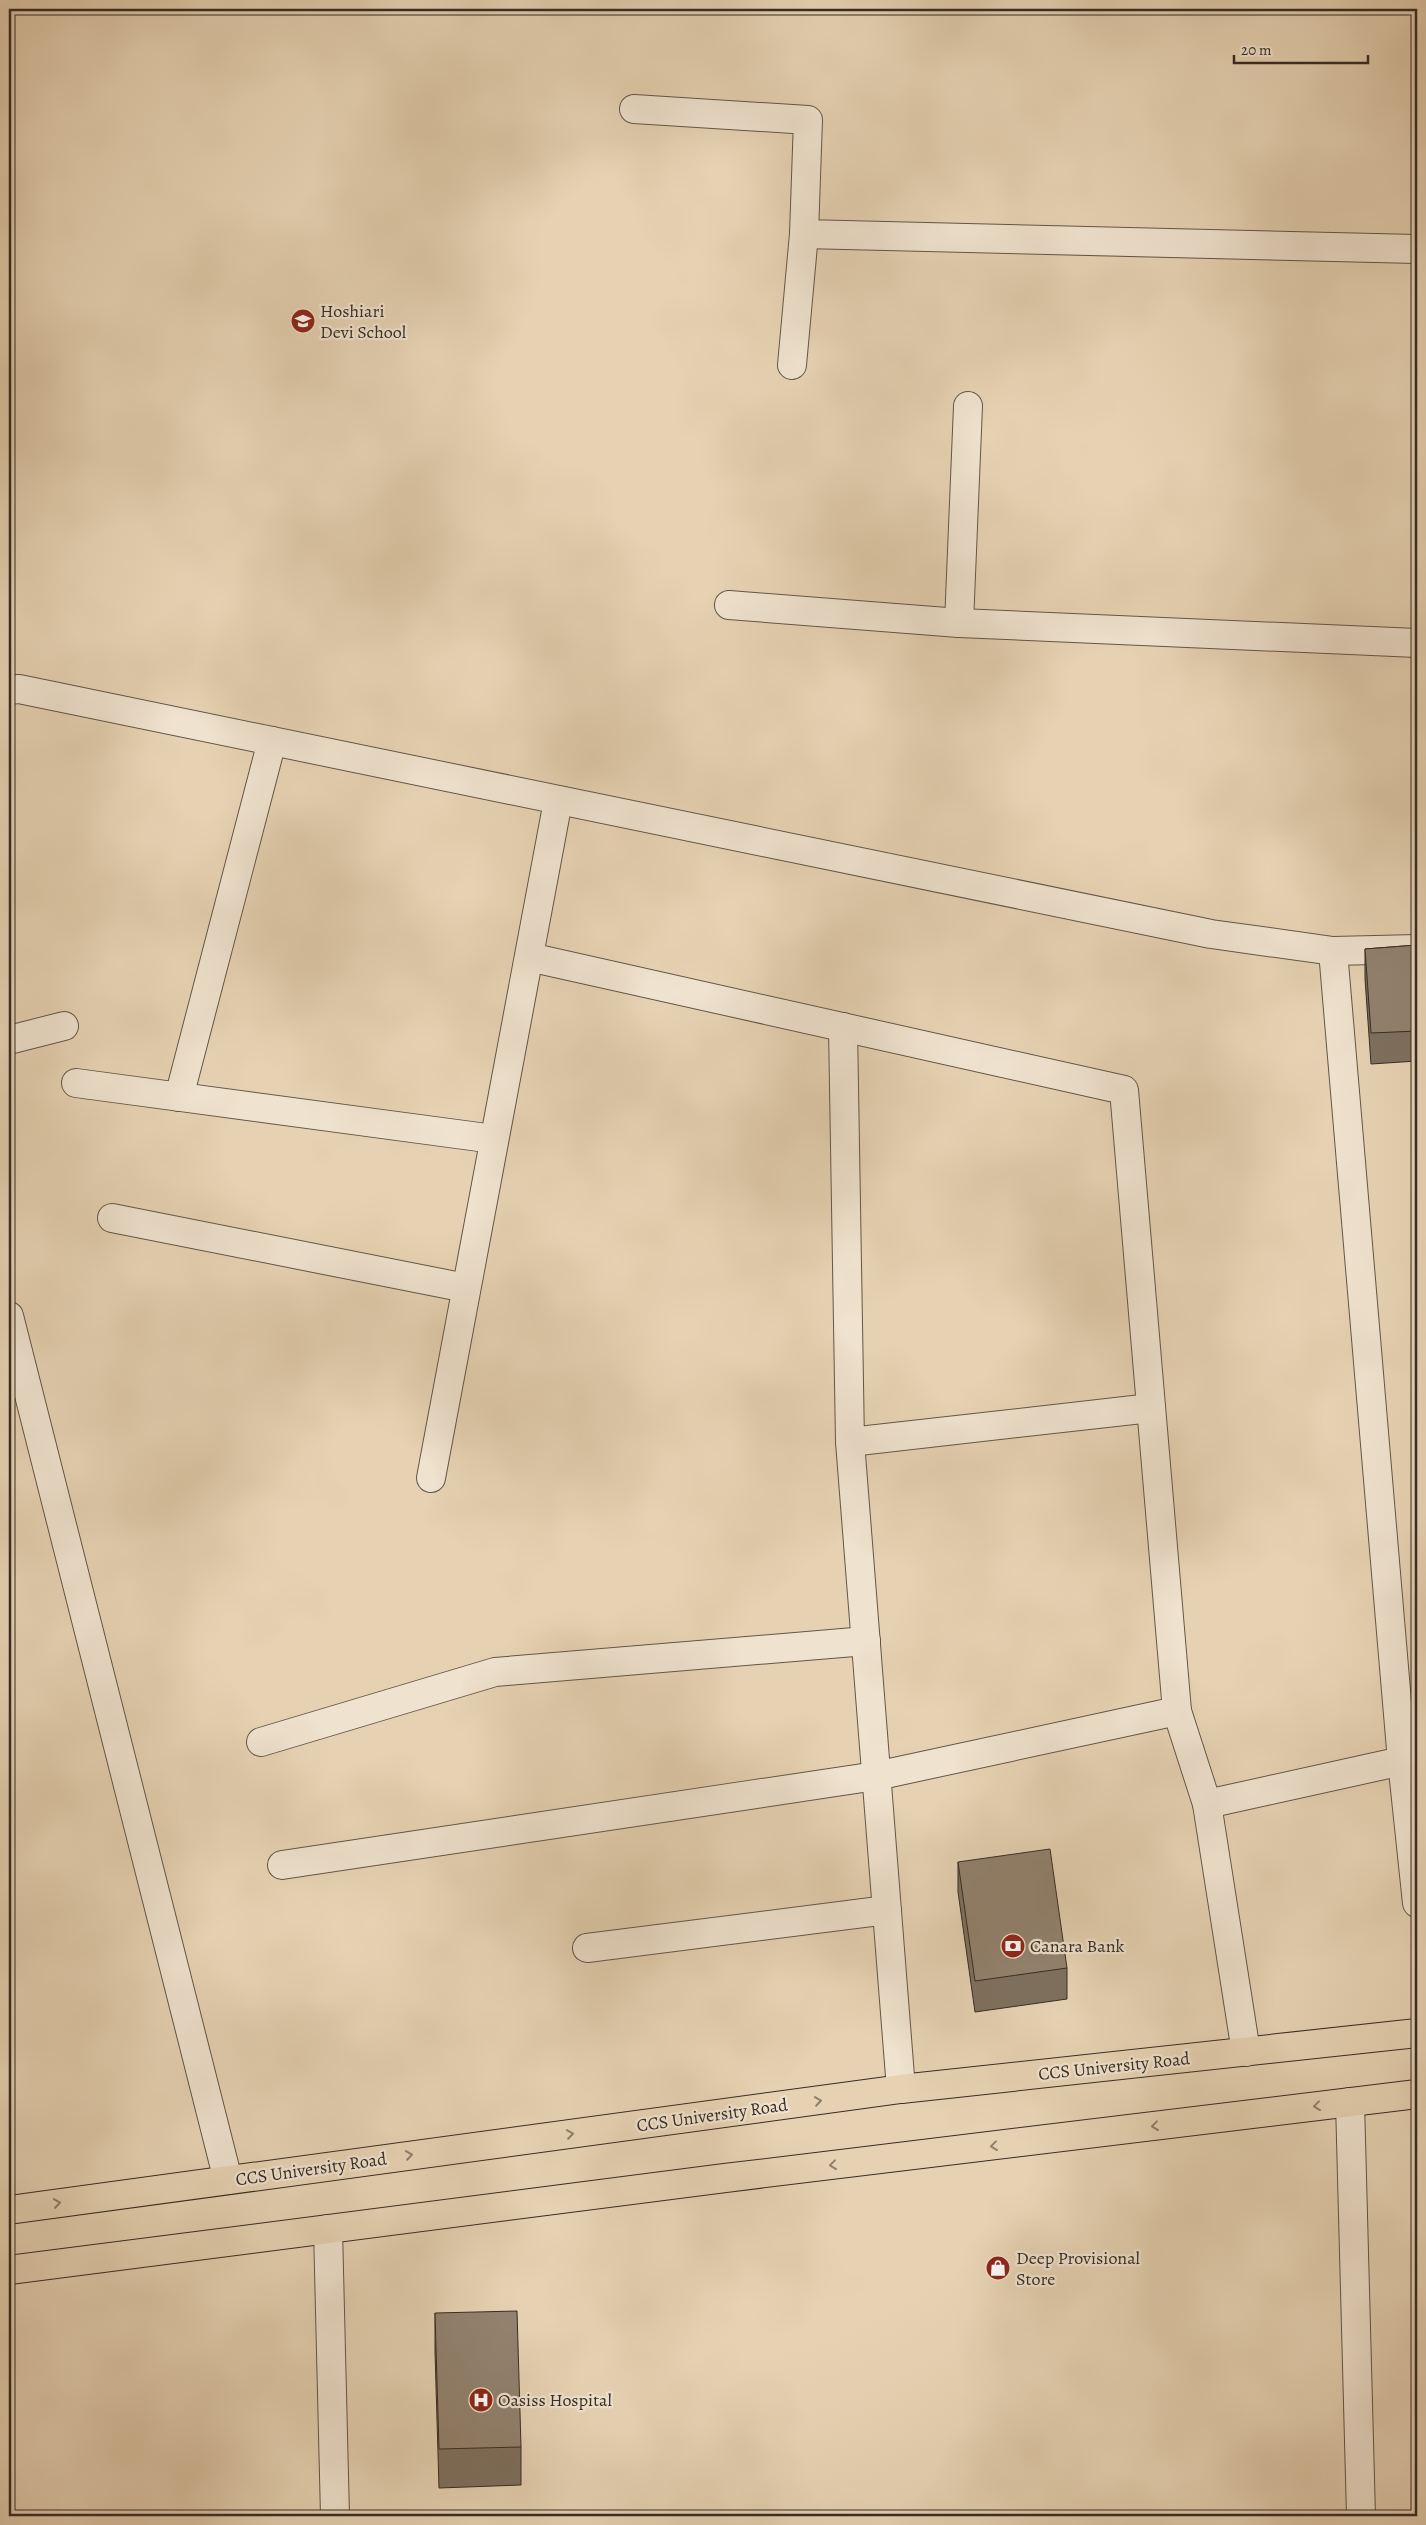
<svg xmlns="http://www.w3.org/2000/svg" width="1426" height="2525" font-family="Alegreya,serif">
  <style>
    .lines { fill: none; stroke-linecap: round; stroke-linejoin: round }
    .minor-casing { stroke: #635648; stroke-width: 30 }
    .trunk-casing { stroke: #372c25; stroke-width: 30 }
    .minor { stroke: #efe2ce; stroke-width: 28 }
    .trunk { stroke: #e6d2b3; stroke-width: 28 }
    .wall { fill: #7e705f; stroke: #372c25 }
    .building { fill: #92826f; stroke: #372c25 }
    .oneway { stroke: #8e7f6c }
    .labels { text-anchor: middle; stroke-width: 4.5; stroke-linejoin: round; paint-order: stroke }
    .poi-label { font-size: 18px; fill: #372c25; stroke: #efe2ce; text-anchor: start }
    .street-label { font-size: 18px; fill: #372c25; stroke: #efe2ce }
  </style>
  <rect width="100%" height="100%" fill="#e6d2b3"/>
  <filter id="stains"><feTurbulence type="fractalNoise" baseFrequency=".004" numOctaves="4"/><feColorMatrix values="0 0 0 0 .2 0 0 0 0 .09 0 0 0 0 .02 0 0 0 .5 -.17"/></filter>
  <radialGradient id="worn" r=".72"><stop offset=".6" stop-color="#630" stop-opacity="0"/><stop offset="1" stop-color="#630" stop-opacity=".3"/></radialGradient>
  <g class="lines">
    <defs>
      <g id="minor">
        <path d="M634,109l174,11 -4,114 613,15"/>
        <path d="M792,365l12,-131"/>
        <path d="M729,605l230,18 458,20"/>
        <path d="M959,623l9,-217"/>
        <path d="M9,690l10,-1 1192,245 122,17 84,-2"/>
        <path d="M1333,951l69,810 15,142"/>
        <path d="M843,1027l7,415 301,-34"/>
        <path d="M9,1040l55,-14"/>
        <path d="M76,1083l418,56"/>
        <path d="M179,1097l93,-356"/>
        <path d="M112,1218l354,70"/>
        <path d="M9,1316l219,864"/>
        <path d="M850,1442l51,647"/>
        <path d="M431,1478l127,-677"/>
        <path d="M1177,1711l30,93 39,248"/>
        <path d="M261,1742l234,-70 371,-31"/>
        <path d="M1207,1804l195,-43"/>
        <path d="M282,1865l594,-89 301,-65 -53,-621 -595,-133"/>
        <path d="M587,1948l300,-38"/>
        <path d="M1350,2102l11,414"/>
        <path d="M328,2229l7,287"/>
      </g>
      <g id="trunk">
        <path d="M9,2210l892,-121 516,-56"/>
        <path d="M9,2270l716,-92 692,-84"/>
      </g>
    </defs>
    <!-- minor casing -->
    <use href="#minor" class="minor-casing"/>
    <!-- trunk casing -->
    <use href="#trunk" class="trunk-casing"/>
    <!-- minor -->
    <use href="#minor" class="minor"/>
    <!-- trunk -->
    <use href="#trunk" class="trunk"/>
  </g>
  <!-- wall -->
  <g class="wall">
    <path d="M1417,945v116l-46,3 -6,-85v-30z"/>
    <path d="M958,1862l109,106v31l-92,13 -17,-120z"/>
    <path d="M435,2313l86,134v38l-82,3 -4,-136z"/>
  </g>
  <!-- building -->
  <g class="building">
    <path d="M1417,945v86l-46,2 -6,-84z"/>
    <path d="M1050,1849l17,119 -92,13 -17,-119z"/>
    <path d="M517,2311l4,136 -82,2 -4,-136z"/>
  </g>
  <!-- one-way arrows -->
  <defs><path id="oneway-chevron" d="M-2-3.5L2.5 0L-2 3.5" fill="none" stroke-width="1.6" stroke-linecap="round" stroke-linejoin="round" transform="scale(1.25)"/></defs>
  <g class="oneway">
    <use href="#oneway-chevron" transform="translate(818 2101) rotate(-8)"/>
    <use href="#oneway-chevron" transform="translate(1317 2106) rotate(173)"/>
    <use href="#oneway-chevron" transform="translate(1155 2126) rotate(173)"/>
    <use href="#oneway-chevron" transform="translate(570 2134) rotate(-8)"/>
    <use href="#oneway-chevron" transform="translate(994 2146) rotate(173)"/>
    <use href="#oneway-chevron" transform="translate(409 2155) rotate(-8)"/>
    <use href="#oneway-chevron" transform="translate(833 2165) rotate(173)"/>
    <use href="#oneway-chevron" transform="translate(57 2203) rotate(-8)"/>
  </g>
  <!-- icons -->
  <defs>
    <symbol id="school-disc" viewBox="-11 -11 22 22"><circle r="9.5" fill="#8f2418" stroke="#efe2ce"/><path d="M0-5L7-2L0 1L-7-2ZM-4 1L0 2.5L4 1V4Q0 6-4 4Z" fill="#fff"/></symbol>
    <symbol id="bank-disc" viewBox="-11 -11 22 22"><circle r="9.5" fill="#8f2418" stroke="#efe2ce"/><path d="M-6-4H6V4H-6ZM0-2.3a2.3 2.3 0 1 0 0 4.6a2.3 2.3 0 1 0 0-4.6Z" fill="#fff"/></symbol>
    <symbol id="shop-disc" viewBox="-11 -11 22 22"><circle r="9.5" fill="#8f2418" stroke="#efe2ce"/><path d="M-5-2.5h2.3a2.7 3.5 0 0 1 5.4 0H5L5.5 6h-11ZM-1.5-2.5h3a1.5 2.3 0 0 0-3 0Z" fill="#fff"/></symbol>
    <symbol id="hospital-disc" viewBox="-11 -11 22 22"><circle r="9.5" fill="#8f2418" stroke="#efe2ce"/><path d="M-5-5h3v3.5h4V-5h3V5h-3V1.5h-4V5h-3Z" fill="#fff"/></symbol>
  </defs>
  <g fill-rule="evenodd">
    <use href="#school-disc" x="289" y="307" width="28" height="28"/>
    <use href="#bank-disc" x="999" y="1932" width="28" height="28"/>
    <use href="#shop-disc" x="984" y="2254" width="28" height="28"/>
    <use href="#hospital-disc" x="467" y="2386" width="28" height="28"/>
  </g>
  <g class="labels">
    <!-- poi labels -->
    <g class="poi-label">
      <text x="320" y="317">Hoshiari<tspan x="320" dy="21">Devi School</tspan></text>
      <text x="1030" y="1952">Canara Bank</text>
      <text x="1016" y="2264">Deep Provisional<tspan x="1016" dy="21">Store</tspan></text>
      <text x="498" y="2406">Oasiss Hospital</text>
    </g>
    <!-- street labels -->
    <g class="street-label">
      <text transform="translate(1114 2066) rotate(-6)" y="6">CCS University Road</text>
      <text transform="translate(712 2115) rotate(-8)" y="6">CCS University Road</text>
      <text transform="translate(311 2169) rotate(-8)" y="6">CCS University Road</text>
    </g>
  </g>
  <!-- margin -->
  <rect width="1426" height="2525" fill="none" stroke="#e6d2b3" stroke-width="30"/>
  <rect x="10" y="10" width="1406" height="2505" fill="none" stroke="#372c25" stroke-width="2.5"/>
  <rect x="15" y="15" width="1396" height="2495" fill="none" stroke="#372c25"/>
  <!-- scale -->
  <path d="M1234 55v8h134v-8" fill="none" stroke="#372c25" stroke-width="2.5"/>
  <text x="1241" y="55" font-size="15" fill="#372c25" stroke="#efe2ce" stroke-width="4" paint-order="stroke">20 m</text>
  <rect width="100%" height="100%" filter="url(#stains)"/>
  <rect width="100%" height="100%" fill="url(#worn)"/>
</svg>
